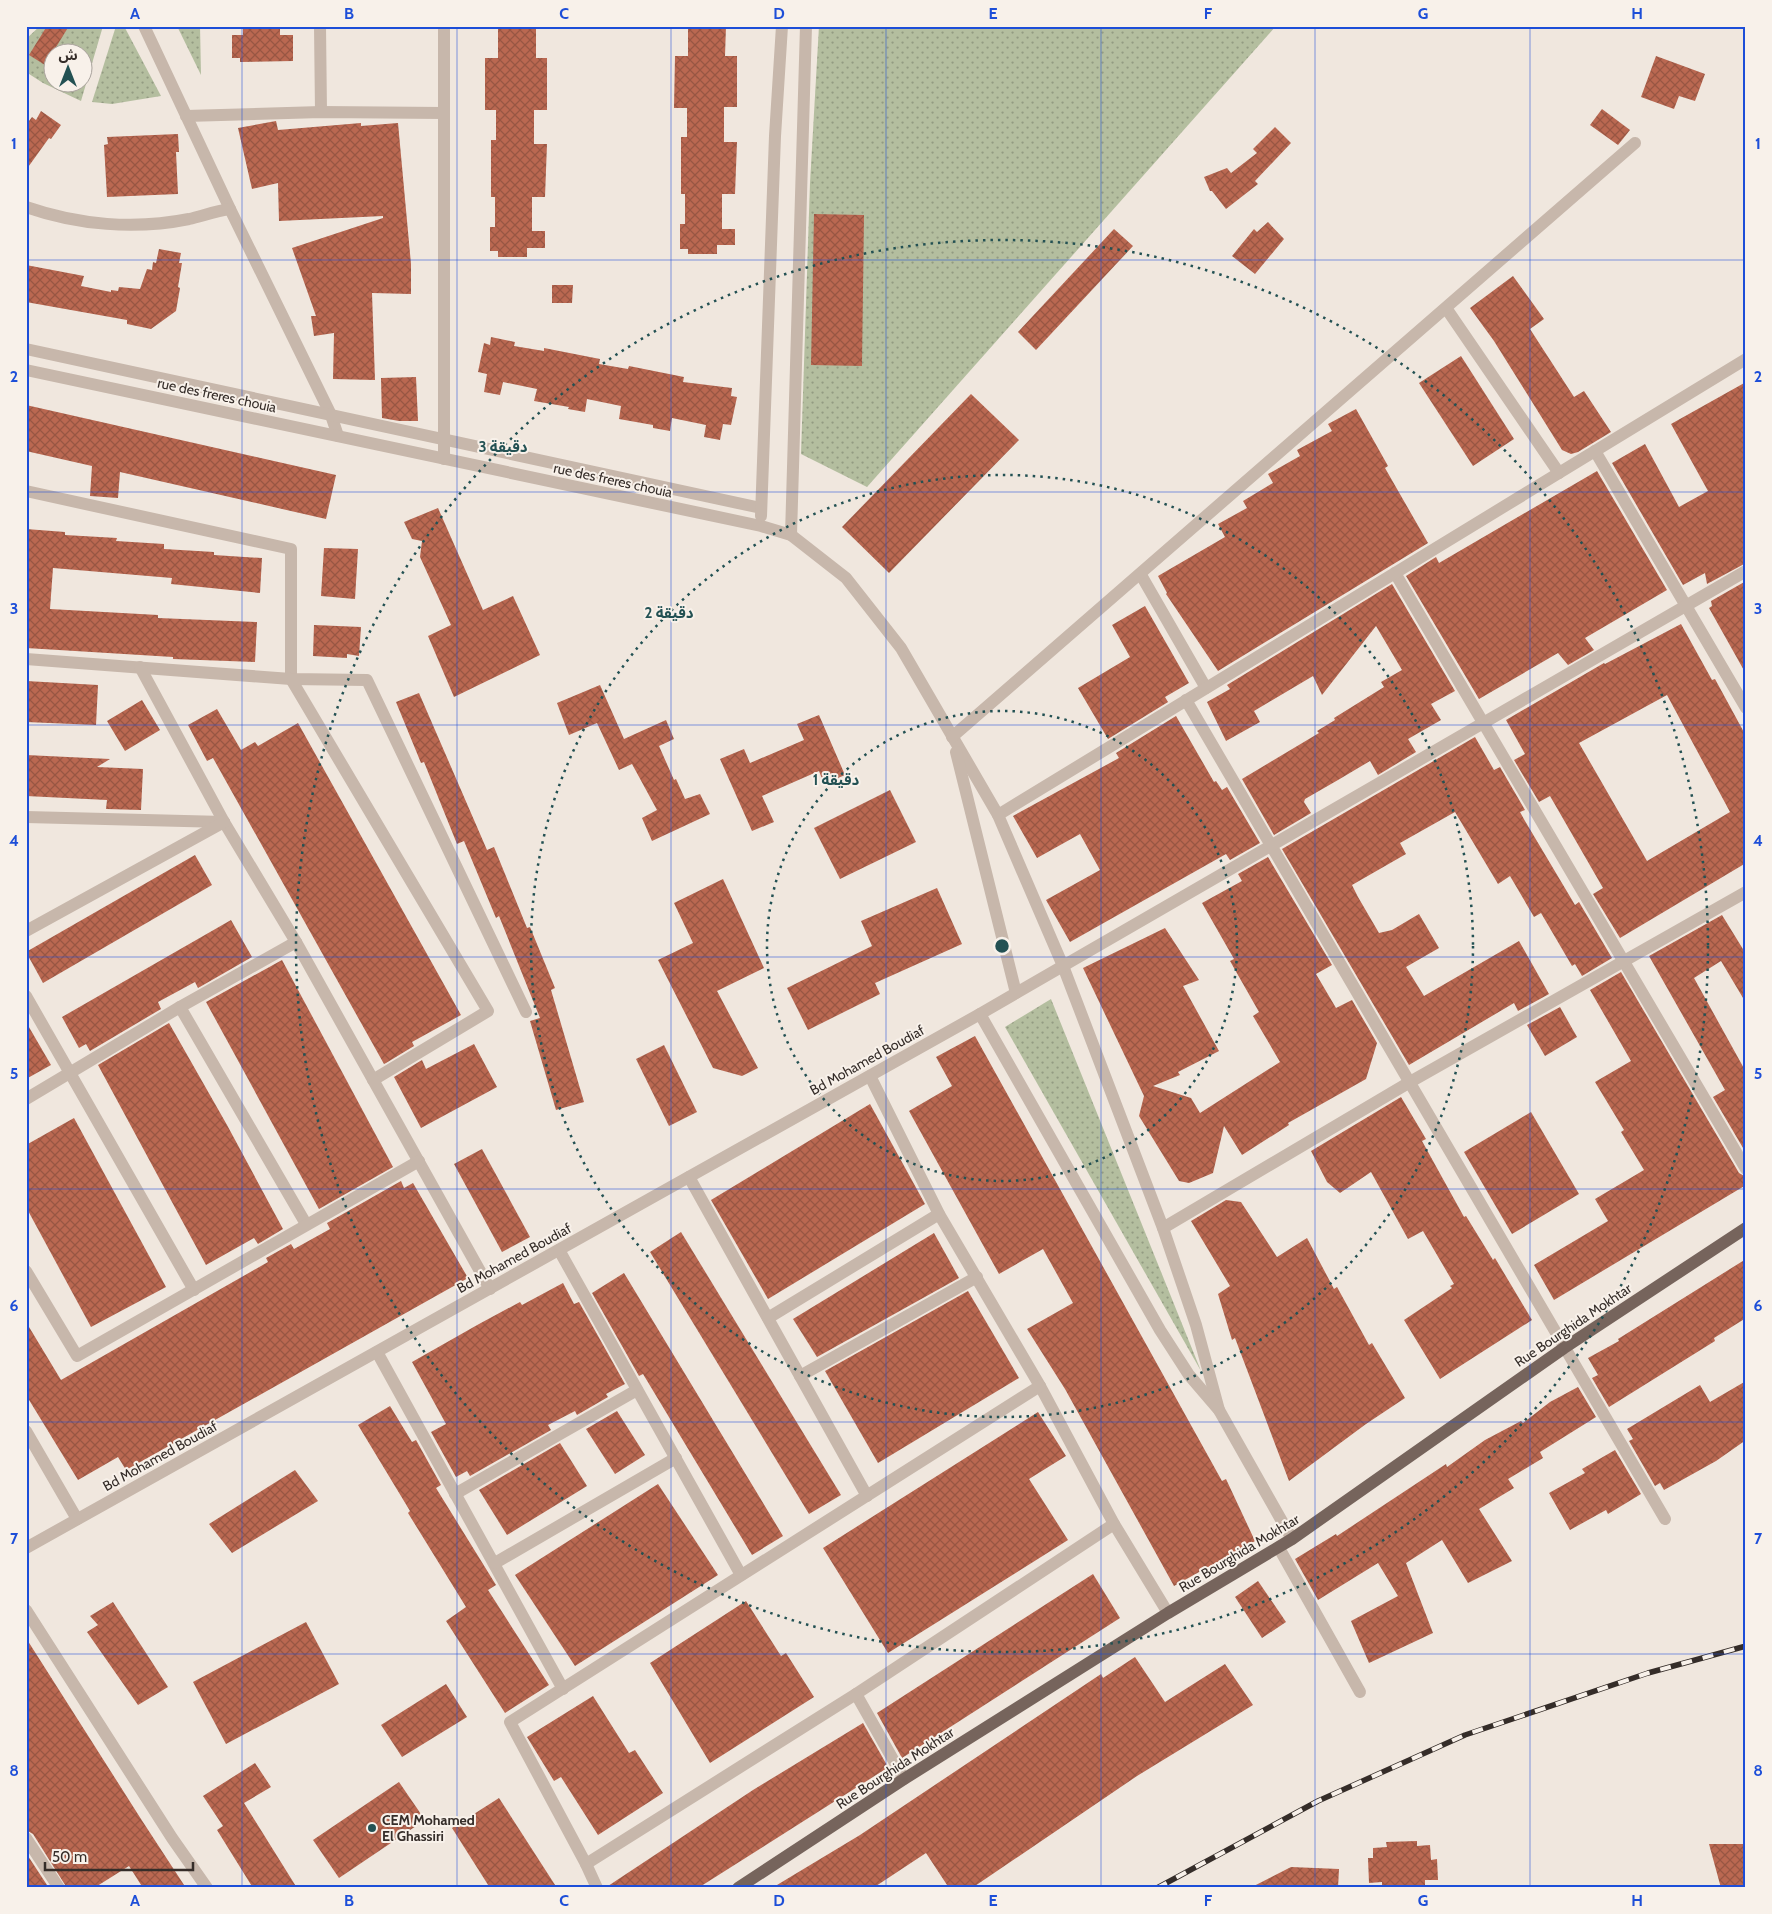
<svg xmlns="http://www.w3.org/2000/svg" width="1772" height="1914" font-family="Cabin,'Noto Sans Arabic',sans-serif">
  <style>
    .grass { fill: url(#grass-dots); fill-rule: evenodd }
    .building { fill: url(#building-cross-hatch); fill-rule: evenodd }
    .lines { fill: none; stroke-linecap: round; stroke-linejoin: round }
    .minor { stroke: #c7b7ab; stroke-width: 12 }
    .major { stroke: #76645c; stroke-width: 12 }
    .rail-casing { stroke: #352d29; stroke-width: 5.5 }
    .rail { stroke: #f8f1ea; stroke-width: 4; stroke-dasharray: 11; stroke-linecap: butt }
    .grid { fill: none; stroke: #1d4ed8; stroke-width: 1; stroke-opacity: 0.55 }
    .ring { fill: none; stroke: #235153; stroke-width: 2.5; stroke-dasharray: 2.5 5 }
    .poi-dot { fill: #235153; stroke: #f8f1ea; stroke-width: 2 }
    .labels { text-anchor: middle; stroke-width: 4; stroke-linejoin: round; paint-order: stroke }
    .street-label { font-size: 14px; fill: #352d29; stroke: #f8f1ea }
    .poi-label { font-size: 14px; font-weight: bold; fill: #352d29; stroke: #f8f1ea; text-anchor: start }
    .centre { fill: #235153; stroke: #f8f1ea; stroke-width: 2.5 }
    .ring-label { font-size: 15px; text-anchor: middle; font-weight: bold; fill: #235153; stroke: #f8f1ea; stroke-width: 4; stroke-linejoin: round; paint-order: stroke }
    .neatline { fill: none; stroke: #1d4ed8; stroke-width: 2 }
    .grid-label { font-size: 16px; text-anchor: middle; font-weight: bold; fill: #1d4ed8 }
  </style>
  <defs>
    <pattern id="grass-dots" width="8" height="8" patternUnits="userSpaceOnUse" patternTransform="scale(1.25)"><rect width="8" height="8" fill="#b4be9f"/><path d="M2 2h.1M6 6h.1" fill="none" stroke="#939b82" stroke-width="1.8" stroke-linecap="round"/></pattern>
    <pattern id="building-cross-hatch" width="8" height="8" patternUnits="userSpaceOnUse" patternTransform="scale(1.25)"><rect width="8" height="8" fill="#ba6851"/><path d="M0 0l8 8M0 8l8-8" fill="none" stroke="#985643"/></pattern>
  </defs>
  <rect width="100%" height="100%" fill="#f0e7de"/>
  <!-- grass -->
  <g class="grass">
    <path d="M40,26h63l-22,75 -38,-18 -17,-11v-33zM52,52h30v30h-30z"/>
    <path d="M116,26h8l37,70 -49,8 -20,-2z"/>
    <path d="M177,26h23l1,49z"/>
    <path d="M819,26h457l-409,461 -66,-33 9,-271z"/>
    <path d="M1051,999l150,372 -196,-344z"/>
  </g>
  <!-- building -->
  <g class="building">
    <path d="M47,26h22l-24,39 -16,-10z"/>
    <path d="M248,26h32v9h13v26l-53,1v-4h-8v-23h11v-7z"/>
    <path d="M498,26h38v32h11v52h-13v34h13l-2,53h-13v34h13v17h-18v9h-29v-6h-8v-24h5v-30h-4v-57h5v-30h-11v-52h13z"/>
    <path d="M688,26h38l-1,30h12v51h-13v35h13l-2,52h-13v35h13v16h-18v9h-29v-5h-8v-25h5v-30h-4v-57h6v-29h-13l1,-52h13z"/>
    <path d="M1656,56l49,18 -10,27 -16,-5 -5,13 -33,-12z"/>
    <path d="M1602,109l28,21 -12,15 -28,-20z"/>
    <path d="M41,111l20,14 -10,14 -2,-1 -23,32v-45l6,-8 4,3z"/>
    <path d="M276,121l2,9 83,-7v3l37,-3 13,141v30l-39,-1 3,87 -42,-1 1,-46 -20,3 -3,-20h5l-24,-68 91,-30v-2l-104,5 -1,-38 -26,6 -14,-61z"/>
    <path d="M1275,127l16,16 -36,38 3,3 -32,25 -14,-18h-2l-6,-14 23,-9 4,5 26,-20 -4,-4z"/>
    <path d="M178,134l1,18h-3l2,42 -71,3 -3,-52 4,-1 -1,-7z"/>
    <path d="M814,214l50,1 -2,151 -51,-1z"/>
    <path d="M1268,222l16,17 -29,35 -23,-18 22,-27 3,3z"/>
    <path d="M1114,229l19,17 -97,104 -18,-18z"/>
    <path d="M159,249l22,4 -2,10h3l-4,24 2,1 -4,23 -25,18 -24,-5v-4l-101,-18v-37l58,11 -3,10 30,6v-2l7,1 1,-4 21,2 7,-20 5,1 1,-8 3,1z"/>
    <path d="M1513,276l31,43 -14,10 44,68 10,-6 27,41 -33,20 -7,2 -9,-4 -68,-109 -24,-33z"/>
    <path d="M552,285h21l-1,18h-20z"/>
    <path d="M491,337l24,5 -1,4 30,5v-3l56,11 -1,5 29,5 1,-3 55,11 -1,5 49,6 -1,8 6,1 -6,28 -8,-1 -3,16 -16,-3 2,-12 -34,-7 -2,13 -17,-3v-3l-34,-6 2,-13 -34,-7 -2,13 -17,-3 1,-2 -35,-6 3,-12 -34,-7 -3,13 -16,-3 3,-18 -9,-2 6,-29 6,2z"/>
    <path d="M1461,356l53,83 -41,27 -54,-83z"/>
    <path d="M416,377l2,44h-19l-17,-3 -1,-40z"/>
    <path d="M1746,382v181l-39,21 -2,-11 -22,12 -71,-122 33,-19 34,63 29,-16 -37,-67z"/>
    <path d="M971,394l48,46 -130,133 -47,-46z"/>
    <path d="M26,405l310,70 -10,44 -206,-47 -2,26 -28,-2 2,-30 -66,-15z"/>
    <path d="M1356,409l32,57 -3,2 43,75 -210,128 -52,-77 1,-1 -9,-17 67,-39 -7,-13 29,-16 -4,-7 30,-18 -5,-9 32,-18 -3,-6 35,-19 -4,-7z"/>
    <path d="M1597,471l70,119 -82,48 9,12 -26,15 -10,-12 -79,46 -73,-123 30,-19 3,6z"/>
    <path d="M438,508l45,102 30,-14 27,59 -86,42 -26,-61 23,-11 -31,-68 2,-16 -10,-2 -8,-17z"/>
    <path d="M26,529l39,3v3l52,3 -1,3 48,3v5l50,3v3l48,3 -2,35 -89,-9 1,-6 -119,-10 -3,41 108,6v3l99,4 -2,40 -82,-3v-2l-147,-9z"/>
    <path d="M324,548l34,1 -3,50 -34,-3z"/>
    <path d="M1746,581v93l-37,-66 3,-2 -1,-5z"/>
    <path d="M1392,584l63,107 -24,13 10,16 -33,19 8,13 -38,23 -8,-14 -32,19 -33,19 -1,3 7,11 -37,22 -32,-56 77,-46 -2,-2 18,-11 -1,-2 50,-31 -3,-5 21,-12 -26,-44 -54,69 -9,-19 -59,35 6,11 -34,19 -19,-39 23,-13 -3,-4z"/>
    <path d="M1145,606l44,77 -24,14 3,5 -60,37 -30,-51 52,-31 -18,-32z"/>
    <path d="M1681,624l31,56 3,-1 31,57v127l-126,75 -27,-44 10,-6 -53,-92 -11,6 -25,-42 11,-6 -19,-34 98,-57 1,1zM1667,695l63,117 -83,49 -68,-118z"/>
    <path d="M314,625l47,2 -2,29 -12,-2v4l-34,-2z"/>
    <path d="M26,681l72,4 -2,40 -70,-3z"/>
    <path d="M600,685l24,54 42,-19 8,19 -15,7 15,34 2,-1 9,20 15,-5 10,20 -58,27 -10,-23 15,-8 -25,-46 -13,6 -22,-47 -28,12 -12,-32z"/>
    <path d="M419,693l68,157 7,-3 33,81 3,-1 25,61 -4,2 33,112 -28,8 -26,-89 10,-3 -41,-102 -3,2 -32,-77 -7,3 -33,-82 -3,1 -25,-61z"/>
    <path d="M142,700l18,30 -35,21 -18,-30z"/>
    <path d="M217,709l24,41 14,-8 3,4 40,-23 163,292 -49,27 2,4 -28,17 -2,1 -171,-306 -6,3 -19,-36z"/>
    <path d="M819,715l26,60 -21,9 -5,-13 -57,25 12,26 -22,9 -32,-72 24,-10 6,14 54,-23 -7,-16z"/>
    <path d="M1176,716l38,66 2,-1 6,9 5,-3 33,56 -30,17 -4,-6 -156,88 -24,-42 54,-30 -20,-36 -43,24 -24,-42 106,-58 -3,-5z"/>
    <path d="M1475,737l19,33 6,-3 25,43 -5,2 5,9 50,84 4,-3 33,56 -30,18 -7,-12 -3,2 -31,-53 -7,4 -24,-41 -12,8 -43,-72 -55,31 6,11 -54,31 6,12 21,36 13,-3 27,-16 20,34 -33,19 18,29 95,-55 30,53 -31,17 -4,-8 -105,62 -127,-216z"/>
    <path d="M26,755l84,4 -13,8 46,2 -2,41 -35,-1 1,-9 -81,-4z"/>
    <path d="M890,790l26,52 -76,37 -26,-51z"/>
    <path d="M195,855l17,30 -169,98 -17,-31z"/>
    <path d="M1268,857l64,108 -16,9 20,34 16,-8 25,43 -11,36 -78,44 1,2 -47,30 -18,-29 -11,47 -24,10 -10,-2 -40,-65 5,-20 -61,-128 82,-40 34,52 -16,6 36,65 -41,21 2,3 -27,11 38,12 9,15 80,-51 -27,-46 6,-4 -29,-51 4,-2 -32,-56 40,-22 -4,-7z"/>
    <path d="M723,879l41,89 -47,23 41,77 -16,8 -29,-8 -55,-108 35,-17 -19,-40z"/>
    <path d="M937,888l25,56 -87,39 5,11 -72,36 -21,-42 85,-42 -11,-25z"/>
    <path d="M1722,915l24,39v49l-25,-42 -27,17 52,94v81l-33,-56 12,-7 -76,-134z"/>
    <path d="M231,920l21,37 -54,31 -3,-6 -37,20 3,7 -71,42 -4,-7 -7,4 -17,-31z"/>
    <path d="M282,960l111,207 -74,42 -113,-207z"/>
    <path d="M1621,972l118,201 7,4v8l-192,115 -20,-35 74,-44 -13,-22 49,-29 -23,-38 3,-2 -29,-48 36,-21 -41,-71z"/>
    <path d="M1560,1007l17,30 -32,19 -18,-31z"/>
    <path d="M26,1022l25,43 -25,14z"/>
    <path d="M169,1023l58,102 56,104 -25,15 -4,-6 -48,27 -108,-200z"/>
    <path d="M975,1036l247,445 4,-2 29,62 -37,23 -1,-2 -43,24 -109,-197 -38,-60 46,-26 -30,-54 -44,25 -90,-163 43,-25 -16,-29z"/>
    <path d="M474,1044l23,43 -76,41 -27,-51 28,-17 4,9z"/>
    <path d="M664,1045l33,67 -28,14 -33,-67z"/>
    <path d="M1401,1097l25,42 -4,2 42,76 2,-1 27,44 2,-2 37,62 -92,59 -36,-59 48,-32 -2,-2 4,-2 -31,-53 -15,8 -37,-67 -31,21 -13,-11 -16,-31z"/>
    <path d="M870,1104l55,100 -157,95 -57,-99z"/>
    <path d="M1531,1112l48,82 -67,40 -48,-82z"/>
    <path d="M74,1118l92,169 -75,40 -65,-120v-62z"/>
    <path d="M482,1149l48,88 -28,15 -48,-88z"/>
    <path d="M401,1181l3,7 9,-5 55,95 -342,192 -8,-13 -40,23 -52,-85v-73l35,58 207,-118 -2,-4 25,-14 3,5 36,-20 -3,-6z"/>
    <path d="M1226,1200l15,2 36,55 30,-19 27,51 3,-2 32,58 3,-2 33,55 -39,26 -77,57 -54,-143 -3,2 -14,-46 12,-8 -39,-65z"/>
    <path d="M681,1232l160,263 -32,19 -159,-262z"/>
    <path d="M934,1233l25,45 -142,79 -24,-38z"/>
    <path d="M1746,1259v59l-32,20 1,3 -106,66 -17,-29 6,-3 -10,-17 31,-17 -1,-2z"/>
    <path d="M624,1273l159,263 -31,19 -109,-181 -4,2 -47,-83z"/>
    <path d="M563,1283l11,21 5,-2 46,82 -19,10 2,3 -31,18 -2,-4 -27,14 3,5 -81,46 -3,-5 -11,6 -25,-45 15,-8 -34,-62 67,-38 41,-22 2,3z"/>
    <path d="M968,1291l51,87 -141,85 -53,-92z"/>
    <path d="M1746,1381v59l-30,21 -52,29 -4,-7 -5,3 -26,-45 4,-2 -6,-10 73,-44 10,17z"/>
    <path d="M1578,1387l18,30 -56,35 3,6 -35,21 6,9 -35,21 33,52 -44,22 -26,-43 -36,23 27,70 -64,30 -18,-42 47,-25 -20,-33 -60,37 -23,-41 41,-25 1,2 109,-72 1,3 38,-27 36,-19 2,2 27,-21z"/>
    <path d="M390,1406l22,36 4,-2 25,45 -5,3 60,97 -8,5 61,95 -44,28 -59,-92 20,-14 -58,-94 2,-2 -52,-86z"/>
    <path d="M617,1411l28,44 -30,19 -29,-45z"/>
    <path d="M1038,1412l28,44 -37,23 39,61 -180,113 -65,-105z"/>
    <path d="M560,1443l27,43 -80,49 -28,-45z"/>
    <path d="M1615,1450l26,44 -33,20 -2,-4 -36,20 -21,-37 36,-20 -3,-4z"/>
    <path d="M295,1470l23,31 -86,52 -23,-29z"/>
    <path d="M658,1484l60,91 -143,91 -60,-91z"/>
    <path d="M1093,1574l27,44 -218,140 -25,-45z"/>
    <path d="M1258,1581l28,41 -24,16 -27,-41z"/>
    <path d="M746,1601l35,55 5,-3 28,44 -104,66 -60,-100z"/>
    <path d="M113,1602l55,85 -30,18 -51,-73 11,-7 -8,-9z"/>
    <path d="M306,1622l33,62 -113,60 -33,-62z"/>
    <path d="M26,1638l115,181 45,69h-43l-14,-22 -35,22h-27l-34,-54 -7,-4z"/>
    <path d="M1135,1657l30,45 60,-38 28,41 -116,71 -165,112h-23l-23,-35 -53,35h-101l88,-53 241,-161 2,4z"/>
    <path d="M446,1684l21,33 -65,40 -21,-32z"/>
    <path d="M593,1696l36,57 6,-3 28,43 -65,42 -37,-58 -7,4 -27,-44z"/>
    <path d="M863,1723l25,44 -4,3 -186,118h-93l148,-98z"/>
    <path d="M255,1763l16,24 -27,16 53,85h-44l-36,-58 6,-4 -20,-30z"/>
    <path d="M399,1782l26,38 -86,58 -26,-38z"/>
    <path d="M499,1798l58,90h-67l-38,-60z"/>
    <path d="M1417,1841v5l13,-1 1,15 6,-1 1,21h-13v8h-43v-6l-13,1 -1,-25h5v-10l14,-1 -1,-5z"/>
    <path d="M1709,1844h37v44h-25z"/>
    <path d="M26,1853l23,35h-23z"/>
    <path d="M1291,1867l48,2 -1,19h-88z"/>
  </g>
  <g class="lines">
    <!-- minor -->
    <g class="minor">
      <path d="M144,26l86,183 101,206 7,21"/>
      <path d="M320,26l1,86"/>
      <path d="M186,116l135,-4 123,1"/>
      <path d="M26,207c52,18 109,23 163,12 13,-3 27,-8 41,-10"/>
      <path d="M1446,308l113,165"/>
      <path d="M26,349l735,159"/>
      <path d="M26,370l735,156 30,9 55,43 55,70 97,167 65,151 100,262 33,97 23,85"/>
      <path d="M1595,451l151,257"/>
      <path d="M444,459v-433"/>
      <path d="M26,491l265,58v130l197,332 -115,69"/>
      <path d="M761,516l14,-380 7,-110"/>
      <path d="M791,535l15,-509"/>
      <path d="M1395,573l351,596"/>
      <path d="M1141,575l65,113"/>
      <path d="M26,659l265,20 76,1 159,332"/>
      <path d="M140,667l84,155 72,120 194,347"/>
      <path d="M1186,700l479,819"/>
      <path d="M952,737l683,-594"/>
      <path d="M956,752l60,241"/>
      <path d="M998,815l748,-456"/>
      <path d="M26,817l198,5"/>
      <path d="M26,931l198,-109"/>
      <path d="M26,996l168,294"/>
      <path d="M180,1007l126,217"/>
      <path d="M980,1014l180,316 29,45 30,35 73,129"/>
      <path d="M870,1076l69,138 101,172 74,138 54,89"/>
      <path d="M26,1099l154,-92 116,-65"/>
      <path d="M689,1177l178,319"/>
      <path d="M1163,1228l247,-146 336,-190"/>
      <path d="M559,1250l182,325"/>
      <path d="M26,1271l51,85 342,-195"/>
      <path d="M768,1318l171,-104"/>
      <path d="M377,1352l186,337"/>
      <path d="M800,1376l177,-99"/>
      <path d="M26,1431l51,88"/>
      <path d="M455,1494l182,-104"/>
      <path d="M26,1548l954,-534 766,-443"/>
      <path d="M1279,1548l81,144"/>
      <path d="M495,1563l181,-105"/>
      <path d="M26,1610l146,228 35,50"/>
      <path d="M856,1694l48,85"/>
      <path d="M26,1838l33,50"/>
      <path d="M586,1864l270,-170 258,-170"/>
      <path d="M597,1888l-11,-24 -76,-142 530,-336"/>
    </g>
    <!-- major -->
    <path class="major" d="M738,1888l166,-109 264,-166 124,-74 272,-191 182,-120"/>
    <defs>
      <path id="rail" d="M1157,1888l161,-87 147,-66 183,-62 98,-27"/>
    </defs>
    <!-- rail casing -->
    <use href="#rail" class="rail-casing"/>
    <!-- rail -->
    <use href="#rail" class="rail"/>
  </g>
  <!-- grid -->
  <path class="grid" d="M242,26v1862M457,26v1862M671,26v1862M886,26v1862M1101,26v1862M1315,26v1862M1530,26v1862M26,260h1720M26,492h1720M26,725h1720M26,957h1720M26,1189h1720M26,1422h1720M26,1654h1720"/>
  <!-- distance rings -->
  <g class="ring">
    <circle cx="1002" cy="946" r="235"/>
    <circle cx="1002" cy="946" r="471"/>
    <circle cx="1002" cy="946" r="706"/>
  </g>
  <!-- markers -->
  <circle class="poi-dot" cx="372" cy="1828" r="5"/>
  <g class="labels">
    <!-- street labels -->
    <g class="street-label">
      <text transform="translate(217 395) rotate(12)" y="5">rue des freres chouia</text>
      <text transform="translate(613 480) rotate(12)" y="5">rue des freres chouia</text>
      <text transform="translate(867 1060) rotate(-29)" y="5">Bd Mohamed Boudiaf</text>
      <text transform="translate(514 1258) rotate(-29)" y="5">Bd Mohamed Boudiaf</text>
      <text transform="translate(1573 1325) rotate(-34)" y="5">Rue Bourghida Mokhtar</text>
      <text transform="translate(160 1456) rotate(-29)" y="5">Bd Mohamed Boudiaf</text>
      <text transform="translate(1239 1553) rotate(-31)" y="5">Rue Bourghida Mokhtar</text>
      <text transform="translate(895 1768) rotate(-33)" y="5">Rue Bourghida Mokhtar</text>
    </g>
    <!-- poi labels -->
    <g class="poi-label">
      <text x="382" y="1825">CEM Mohamed<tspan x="382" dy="16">El Ghassiri</tspan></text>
    </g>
  </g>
  <circle cx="1002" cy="946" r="8" class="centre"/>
  <g class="ring-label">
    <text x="503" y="452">3 دقيقة</text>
    <text x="669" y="618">2 دقيقة</text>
    <text x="836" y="785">1 دقيقة</text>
  </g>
  <!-- border -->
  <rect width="1772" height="1914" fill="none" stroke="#f8f1ea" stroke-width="55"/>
  <!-- north arrow -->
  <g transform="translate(68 68)"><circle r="24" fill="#f8f1ea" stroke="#aaa39d"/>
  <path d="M0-4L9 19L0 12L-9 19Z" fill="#235153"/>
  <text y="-8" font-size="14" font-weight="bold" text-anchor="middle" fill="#352d29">ش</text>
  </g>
  <!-- scale -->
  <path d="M45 1862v8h148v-8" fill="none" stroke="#352d29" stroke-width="2.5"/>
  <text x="52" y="1862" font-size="15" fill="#352d29" stroke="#f8f1ea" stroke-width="4" paint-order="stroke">50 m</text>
  <rect x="28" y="28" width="1716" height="1858" class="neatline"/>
  <g class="grid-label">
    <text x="135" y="19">A</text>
    <text x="349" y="19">B</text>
    <text x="564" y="19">C</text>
    <text x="779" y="19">D</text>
    <text x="993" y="19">E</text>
    <text x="1208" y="19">F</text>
    <text x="1423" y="19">G</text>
    <text x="1637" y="19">H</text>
    <text x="14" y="149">1</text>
    <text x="1758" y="149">1</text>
    <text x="14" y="382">2</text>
    <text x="1758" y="382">2</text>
    <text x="14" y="614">3</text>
    <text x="1758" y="614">3</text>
    <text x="14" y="846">4</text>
    <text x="1758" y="846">4</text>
    <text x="14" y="1079">5</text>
    <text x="1758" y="1079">5</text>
    <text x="14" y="1311">6</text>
    <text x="1758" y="1311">6</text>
    <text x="14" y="1544">7</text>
    <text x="1758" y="1544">7</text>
    <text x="14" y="1776">8</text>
    <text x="1758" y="1776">8</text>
    <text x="135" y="1906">A</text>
    <text x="349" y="1906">B</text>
    <text x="564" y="1906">C</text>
    <text x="779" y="1906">D</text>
    <text x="993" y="1906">E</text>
    <text x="1208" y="1906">F</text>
    <text x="1423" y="1906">G</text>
    <text x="1637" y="1906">H</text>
  </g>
</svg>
